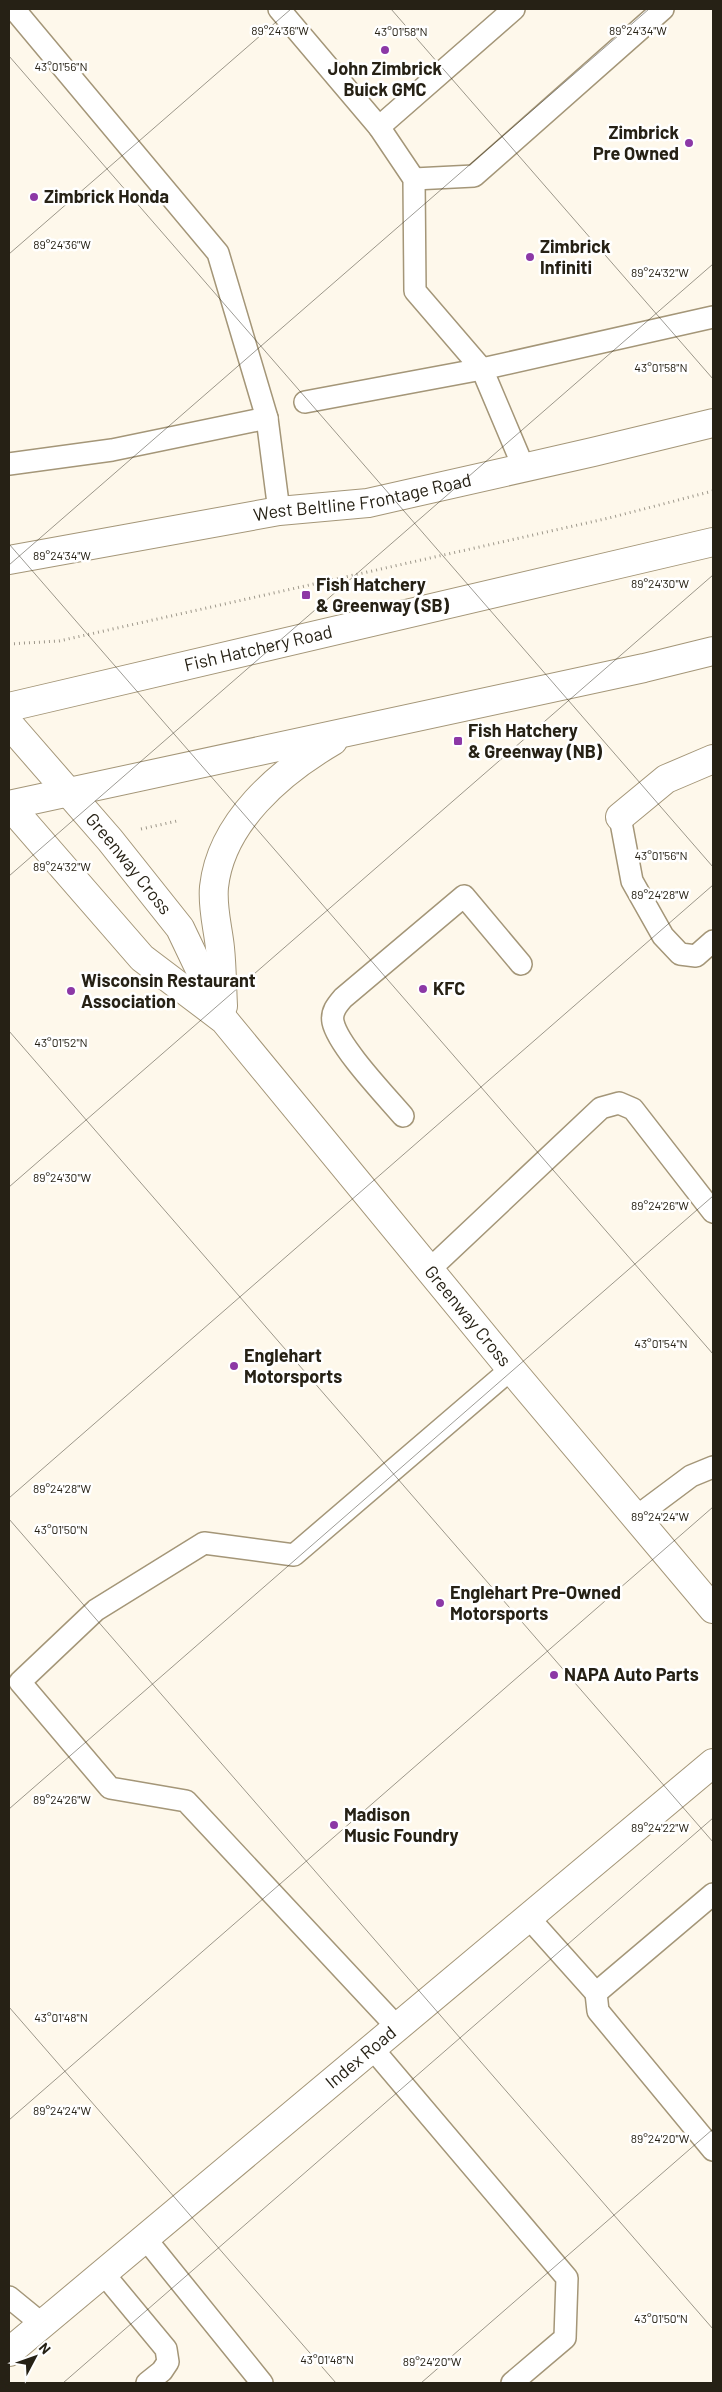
<svg xmlns="http://www.w3.org/2000/svg" width="722" height="2392" font-family="Barlow,sans-serif">
  <style>
    .lines { fill: none; stroke-linecap: round; stroke-linejoin: round }
    .lane-casing { stroke: #a49678; stroke-width: 24 }
    .street-casing { stroke: #a49678; stroke-width: 30 }
    .secondary-casing { stroke: #a49678; stroke-width: 30 }
    .path { stroke: #9e988b; stroke-width: 3; stroke-dasharray: 1 4; stroke-linecap: butt }
    .lane { stroke: #fff; stroke-width: 21 }
    .street { stroke: #fff; stroke-width: 28 }
    .secondary { stroke: #fff; stroke-width: 28 }
    .ticks { fill: none; stroke: #262115; stroke-width: 1; stroke-opacity: 0.45 }
    .poi-dot { fill: #8c38a6; stroke: #fff; stroke-width: 2 }
    .labels { text-anchor: middle; stroke-width: 5; stroke-linejoin: round; paint-order: stroke }
    .poi-label { font-size: 18px; font-weight: bold; fill: #262115; stroke: #fff; text-anchor: start }
    .street-label { font-size: 18px; fill: #262115; stroke: #fff }
    .ticks-label { font-size: 12px; text-anchor: middle; fill: #262115; stroke: #fff; stroke-width: 5; stroke-linejoin: round; paint-order: stroke }
  </style>
  <rect width="100%" height="100%" fill="#fef8eb"/>
  <g class="lines">
    <defs>
      <g id="lane">
        <path d="M14,9l204,244 49,165 12,93"/>
        <path d="M279,9l100,118 35,52 1,112 67,78 41,97"/>
        <path d="M379,127l135,-118"/>
        <path d="M414,179l60,-3 189,-167"/>
        <path d="M305,402l177,-33 231,-52"/>
        <path d="M9,464l103,-14 155,-32"/>
        <path d="M620,817l12,64 31,55 17,18 16,2 17,-15"/>
        <path d="M403,1116c-17,-20 -65,-70 -70,-94 -2,-10 4,-17 10,-24l121,-102 57,68"/>
        <path d="M429,1270l172,-162 18,-5 14,6 80,103"/>
        <path d="M636,1517l55,-41 22,-9"/>
        <path d="M528,1917l68,76 117,-99"/>
        <path d="M596,1993l2,18 115,139"/>
        <path d="M397,2027l-211,-226 -76,-13 -90,-106 76,-72 108,-67 90,12 217,-186"/>
        <path d="M372,2048l195,230 -2,60 -53,45"/>
        <path d="M145,2238l117,145"/>
        <path d="M103,2273l63,76 2,13 -6,9 -15,12"/>
        <path d="M9,2297l33,27"/>
      </g>
      <g id="street">
        <path d="M620,817l46,-38 47,-20"/>
        <path id="s1" d="M9,2352l704,-589"/>
      </g>
      <g id="secondary">
        <path id="s2" d="M9,560l270,-49 89,-8 225,-51 120,-29"/>
        <path id="s3" d="M9,707l704,-165"/>
        <path id="s4" d="M9,724l101,116 70,88 42,88"/>
        <path id="s5" d="M9,805l133,153 82,62 287,349 202,240"/>
        <path d="M9,805l635,-137 69,-17"/>
        <path d="M223,1006c-1,-19 -1,-39 -3,-58 -2,-20 -8,-40 -6,-61 7,-65 66,-115 119,-146"/>
      </g>
    </defs>
    <!-- lane casing -->
    <use href="#lane" class="lane-casing"/>
    <!-- street casing -->
    <use href="#street" class="street-casing"/>
    <!-- secondary casing -->
    <use href="#secondary" class="secondary-casing"/>
    <!-- path -->
    <g class="path">
      <path d="M9,644l50,-3 550,-123 104,-27"/>
      <path d="M141,829l36,-8"/>
    </g>
    <!-- lane -->
    <use href="#lane" class="lane"/>
    <!-- street -->
    <use href="#street" class="street"/>
    <!-- secondary -->
    <use href="#secondary" class="secondary"/>
  </g>
  <!-- ticks -->
  <path class="ticks" d="M391,9l322,370M9,56l704,811M9,254l282,-245M9,544l704,810M9,565l640,-556M9,876l704,-612M9,1031l704,811M9,1187l704,-612M9,1498l704,-613M9,1519l704,810M9,1809l704,-613M9,2007l327,376M9,2120l704,-613M63,2383l650,-565M421,2383l292,-254"/>
  <!-- markers -->
  <g class="poi-dot">
    <circle cx="385" cy="50" r="5"/>
    <circle cx="689" cy="143" r="5"/>
    <circle cx="34" cy="197" r="5"/>
    <circle cx="530" cy="257" r="5"/>
    <rect x="301" y="590" width="10" height="10" rx="2.5"/>
    <rect x="453" y="736" width="10" height="10" rx="2.5"/>
    <circle cx="423" cy="989" r="5"/>
    <circle cx="71" cy="991" r="5"/>
    <circle cx="234" cy="1366" r="5"/>
    <circle cx="440" cy="1603" r="5"/>
    <circle cx="554" cy="1675" r="5"/>
    <circle cx="334" cy="1825" r="5"/>
  </g>
  <g class="labels">
    <!-- poi labels -->
    <g class="poi-label">
      <text x="385" y="75" text-anchor="middle">John Zimbrick<tspan x="385" dy="21">Buick GMC</tspan></text>
      <text x="679" y="139" text-anchor="end">Zimbrick<tspan x="679" dy="21">Pre Owned</tspan></text>
      <text x="44" y="203">Zimbrick Honda</text>
      <text x="540" y="253">Zimbrick<tspan x="540" dy="21">Infiniti</tspan></text>
      <text x="316" y="591">Fish Hatchery<tspan x="316" dy="21">&amp; Greenway (SB)</tspan></text>
      <text x="468" y="737">Fish Hatchery<tspan x="468" dy="21">&amp; Greenway (NB)</tspan></text>
      <text x="81" y="987">Wisconsin Restaurant<tspan x="81" dy="21">Association</tspan></text>
      <text x="433" y="995">KFC</text>
      <text x="244" y="1362">Englehart<tspan x="244" dy="21">Motorsports</tspan></text>
      <text x="450" y="1599">Englehart Pre-Owned<tspan x="450" dy="21">Motorsports</tspan></text>
      <text x="564" y="1681">NAPA Auto Parts</text>
      <text x="344" y="1821">Madison<tspan x="344" dy="21">Music Foundry</tspan></text>
    </g>
    <!-- street labels -->
    <g class="street-label">
      <text dy="6" stroke="none"><textPath href="#s2" startOffset="359">West Beltline Frontage Road</textPath></text>
      <text dy="6" stroke="none"><textPath href="#s3" startOffset="256">Fish Hatchery Road</textPath></text>
      <text dy="6" stroke="none"><textPath href="#s4" startOffset="184">Greenway Cross</textPath></text>
      <text dy="6" stroke="none"><textPath href="#s5" startOffset="689">Greenway Cross</textPath></text>
      <text dy="6" stroke="none"><textPath href="#s1" startOffset="459">Index Road</textPath></text>
    </g>
  </g>
  <g class="ticks-label">
    <text x="280" y="35">89°24'36"W</text>
    <text x="638" y="35">89°24'34"W</text>
    <text x="401" y="36">43°01'58"N</text>
    <text x="61" y="71">43°01'56"N</text>
    <text x="62" y="249">89°24'36"W</text>
    <text x="660" y="277">89°24'32"W</text>
    <text x="661" y="372">43°01'58"N</text>
    <text x="62" y="560">89°24'34"W</text>
    <text x="660" y="588">89°24'30"W</text>
    <text x="661" y="860">43°01'56"N</text>
    <text x="62" y="871">89°24'32"W</text>
    <text x="660" y="899">89°24'28"W</text>
    <text x="61" y="1047">43°01'52"N</text>
    <text x="62" y="1182">89°24'30"W</text>
    <text x="660" y="1210">89°24'26"W</text>
    <text x="661" y="1348">43°01'54"N</text>
    <text x="62" y="1493">89°24'28"W</text>
    <text x="660" y="1521">89°24'24"W</text>
    <text x="61" y="1534">43°01'50"N</text>
    <text x="62" y="1804">89°24'26"W</text>
    <text x="660" y="1832">89°24'22"W</text>
    <text x="61" y="2022">43°01'48"N</text>
    <text x="62" y="2115">89°24'24"W</text>
    <text x="660" y="2143">89°24'20"W</text>
    <text x="661" y="2323">43°01'50"N</text>
    <text x="327" y="2364">43°01'48"N</text>
    <text x="432" y="2366">89°24'20"W</text>
  </g>
  <!-- border -->
  <rect width="722" height="2392" fill="none" stroke="#262115" stroke-width="20"/>
  <!-- north arrow -->
  <g transform="translate(35 2357) rotate(49)" stroke="#ffffff" stroke-width="4" paint-order="stroke">
  <path d="M0-4L9 19L0 12L-9 19Z" fill="#262115"/>
  <text y="-8" font-size="14" font-weight="bold" text-anchor="middle" fill="#262115">N</text>
  </g>
</svg>
